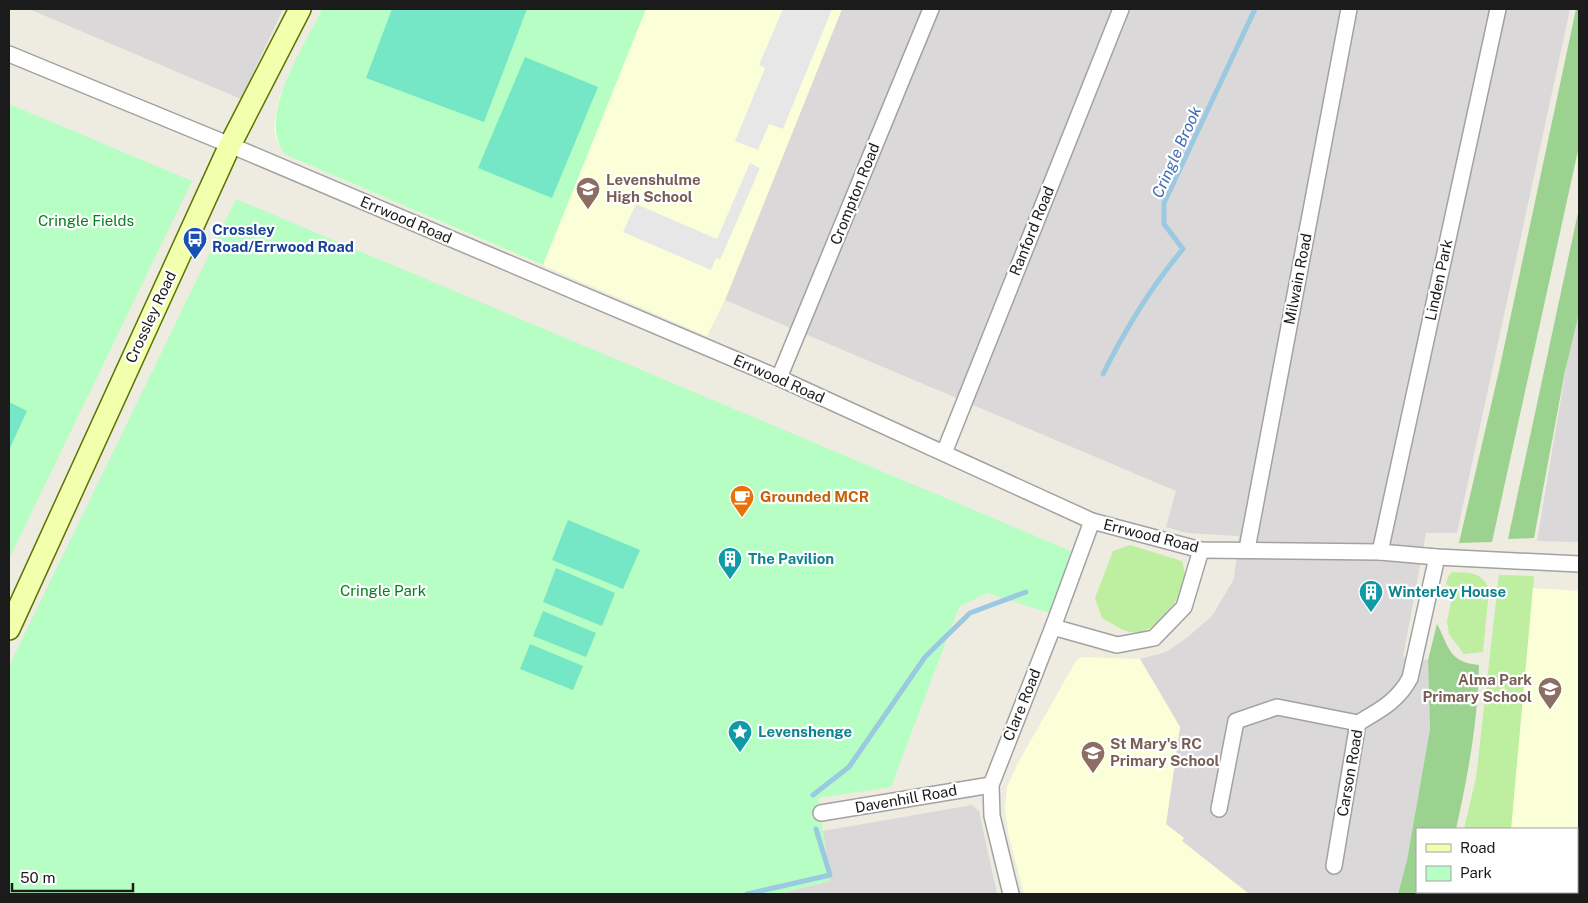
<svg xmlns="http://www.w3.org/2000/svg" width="1588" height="903" font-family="'Public Sans',sans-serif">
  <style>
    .residential { fill: #dad8d8 }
    .education { fill: #fbffd8 }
    .grass { fill: #beeea0 }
    .forest { fill: #9cd290 }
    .park { fill: #b7fec4 }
    .pitch { fill: #75e6c6 }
    .parking { fill: #e7e7e7 }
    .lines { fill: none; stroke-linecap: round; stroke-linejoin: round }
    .stream { stroke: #9bc9e1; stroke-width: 5 }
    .street-casing { stroke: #a2a2a2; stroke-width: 18 }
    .secondary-casing { stroke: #5b7500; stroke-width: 24 }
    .street { stroke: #fff; stroke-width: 15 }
    .secondary { stroke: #f2ffad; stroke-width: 21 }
    .labels { text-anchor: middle; stroke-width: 4.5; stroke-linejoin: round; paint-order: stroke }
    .education-label { font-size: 15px; font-weight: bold; fill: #785e54; stroke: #fff; text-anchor: start }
    .street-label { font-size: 15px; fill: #1b1b1b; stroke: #fff }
    .park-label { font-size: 15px; fill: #01811a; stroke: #fff }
    .transit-label { font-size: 15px; font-weight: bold; fill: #164399; stroke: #fff; text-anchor: start }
    .food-label { font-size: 15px; font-weight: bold; fill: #c56008; stroke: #fff; text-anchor: start }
    .culture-label { font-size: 15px; font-weight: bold; fill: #0d838f; stroke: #fff; text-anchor: start }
    .water-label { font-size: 16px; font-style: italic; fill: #406db3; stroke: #fff }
  </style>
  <rect width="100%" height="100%" fill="#eeebe0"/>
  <!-- residential -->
  <g class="residential">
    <path d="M29,9h254l-42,90z"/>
    <path d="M842,9h728l-113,524h-31l-23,124 25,3 2,69 -23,131 -9,34h-149l-67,-53 2,-3 -18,-14 14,-97 -40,-68 26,-7 23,-16 23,-20 22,-37 5,-43 -52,-3 -21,-6 10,-36 -451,-191z"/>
    <path d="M1579,291v251l-42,-1z"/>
    <path d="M972,805l7,6 18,83h-219l52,-13 -7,-50z"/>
  </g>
  <!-- education -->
  <g class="education">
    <path d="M322,9h520l-117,291 -18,36 -421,-181 -7,-9 -3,-8 -2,-10 3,-20 3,-12z"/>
    <path d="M1532,588l47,3v284l-2,1v-47h-66z"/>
    <path d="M1082,657l58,2 40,68 -14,97 18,14 -2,3 67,53h-225l-16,-61 -3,-25 2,-21 12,-26 57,-100z"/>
  </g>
  <!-- grass -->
  <g class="grass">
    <path d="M1130,545l52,16 5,21c-11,19 -30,54 -56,50 -9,-1 -21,-10 -29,-14l-7,-20 18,-47z"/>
    <path d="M1452,572c18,1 29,-1 37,17l-6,63 -19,2 -15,-20 -2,-13 7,-31 -8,-6 2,-7z"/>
    <path d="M1499,575l35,1 -23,253h-47l12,-51z"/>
    <path d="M1579,875v19h-128l1,-2h125v-16z"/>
  </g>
  <!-- forest -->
  <g class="forest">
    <path d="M1576,9h3v137l-87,396 -33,1 40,-172z"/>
    <path d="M1579,208v105l-14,58 -31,167 -26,1z"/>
    <path d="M1437,624c13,25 12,38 42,41 -1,56 -11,110 -23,164h-39v63h21l-1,2h-39l9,-34 23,-131 -2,-69z"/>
  </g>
  <!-- park -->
  <g class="park">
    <path d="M322,9h324l-103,256 -257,-110c-32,-35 19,-110 36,-146z"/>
    <path d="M9,104l183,77 -183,378z"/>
    <path d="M236,199l835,352 -21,62 -63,-20 -28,14 -68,180 -73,11 12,83 -52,13h-769v-228z"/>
  </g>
  <!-- pitch -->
  <g class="pitch">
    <path d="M392,9h135l-43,113 -118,-44z"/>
    <path d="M525,57l73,30 -46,111 -74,-30z"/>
    <path d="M9,402l18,9 -18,39z"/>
    <path d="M568,520l72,30 -17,39 -71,-29z"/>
    <path d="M556,568l59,25 -13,33 -59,-24z"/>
    <path d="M543,611l53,22 -10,24 -53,-21z"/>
    <path d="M530,644l53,22 -10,24 -53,-21z"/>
  </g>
  <!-- parking -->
  <g class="parking">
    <path d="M783,9h49l-49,120 -14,-5 -11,26 -23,-9 30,-73 -6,-3z"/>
    <path d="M750,163l10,5 -40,92 -4,-2 -5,12 -88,-38 13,-28 81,35z"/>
  </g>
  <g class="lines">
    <!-- stream -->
    <g class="stream">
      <path d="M1103,374c23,-46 47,-86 80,-125l-19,-25v-21l91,-194"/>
      <path d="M813,795l36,-28 76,-110 45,-44 56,-21"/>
      <path d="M747,894l83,-19 -14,-46"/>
    </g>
    <defs>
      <g id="street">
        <path d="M9,54l221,91 549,233 313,143 109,29 179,2 57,5 142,7"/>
        <path d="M779,378l152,-369"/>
        <path d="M944,453l177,-444"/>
        <path d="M1247,549l102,-540"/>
        <path d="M1380,552l118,-543"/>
        <path d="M1053,627l64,18 37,-7 30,-31 17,-57"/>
        <path d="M1219,809l17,-88 41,-14 81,16"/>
        <path d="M821,813l170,-28"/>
        <path d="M1334,866l24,-143c22,-13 40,-22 52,-45l27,-121"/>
        <path d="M1011,894l-19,-78 -1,-31 62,-158 39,-106"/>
      </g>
      <path id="secondary" d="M9,629l221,-484 70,-136"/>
    </defs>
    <!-- street casing -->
    <use href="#street" class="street-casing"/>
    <!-- secondary casing -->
    <use href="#secondary" class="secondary-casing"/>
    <!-- street -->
    <use href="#street" class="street"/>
    <!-- secondary -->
    <use href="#secondary" class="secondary"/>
  </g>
  <!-- icons -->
  <defs>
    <symbol id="school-pin" viewBox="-11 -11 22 30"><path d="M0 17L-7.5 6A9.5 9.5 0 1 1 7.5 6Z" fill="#8d6e63" stroke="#fff"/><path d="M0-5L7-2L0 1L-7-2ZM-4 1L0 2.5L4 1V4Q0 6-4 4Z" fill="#fff"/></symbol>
    <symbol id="bus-pin" viewBox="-11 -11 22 30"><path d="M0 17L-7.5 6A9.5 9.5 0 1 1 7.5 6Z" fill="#1a4fb4" stroke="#fff"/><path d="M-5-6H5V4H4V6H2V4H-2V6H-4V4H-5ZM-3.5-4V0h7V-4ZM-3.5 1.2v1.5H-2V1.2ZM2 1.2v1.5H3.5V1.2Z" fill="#fff"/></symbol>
    <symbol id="cafe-pin" viewBox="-11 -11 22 30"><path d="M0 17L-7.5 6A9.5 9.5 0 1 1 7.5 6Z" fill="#e8710a" stroke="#fff"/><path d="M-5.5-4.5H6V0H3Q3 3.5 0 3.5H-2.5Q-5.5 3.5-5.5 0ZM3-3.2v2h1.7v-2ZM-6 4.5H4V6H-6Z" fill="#fff"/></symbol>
    <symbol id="building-pin" viewBox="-11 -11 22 30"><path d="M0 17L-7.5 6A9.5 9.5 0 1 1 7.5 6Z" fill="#0f9aa8" stroke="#fff"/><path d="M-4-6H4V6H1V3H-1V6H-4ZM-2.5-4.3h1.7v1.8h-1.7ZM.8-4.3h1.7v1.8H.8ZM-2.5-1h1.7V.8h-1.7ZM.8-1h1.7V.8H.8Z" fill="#fff"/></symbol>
    <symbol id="sight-pin" viewBox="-11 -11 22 30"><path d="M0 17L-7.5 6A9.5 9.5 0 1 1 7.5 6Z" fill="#0f9aa8" stroke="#fff"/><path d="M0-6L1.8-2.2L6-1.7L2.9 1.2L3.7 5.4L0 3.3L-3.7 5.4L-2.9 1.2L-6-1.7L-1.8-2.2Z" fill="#fff"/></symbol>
  </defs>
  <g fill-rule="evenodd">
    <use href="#school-pin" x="574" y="175" width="28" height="38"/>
    <use href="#bus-pin" x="181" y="225" width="28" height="38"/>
    <use href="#cafe-pin" x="728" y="483" width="28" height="38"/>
    <use href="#building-pin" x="716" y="545" width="28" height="38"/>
    <use href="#building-pin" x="1357" y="578" width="28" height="38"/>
    <use href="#school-pin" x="1536" y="675" width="28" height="38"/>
    <use href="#sight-pin" x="726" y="718" width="28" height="38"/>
    <use href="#school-pin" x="1079" y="739" width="28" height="38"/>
  </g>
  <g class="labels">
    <!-- education labels -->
    <g class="education-label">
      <text x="606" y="185">Levenshulme<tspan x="606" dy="17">High School</tspan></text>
      <text x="1532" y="685" text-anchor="end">Alma Park<tspan x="1532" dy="17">Primary School</tspan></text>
      <text x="1110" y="749">St Mary's RC<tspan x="1110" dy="17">Primary School</tspan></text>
    </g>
    <!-- street labels -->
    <g class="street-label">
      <text transform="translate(855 194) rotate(-68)" y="5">Crompton Road</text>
      <text transform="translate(406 220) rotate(23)" y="5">Errwood Road</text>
      <text transform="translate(1032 231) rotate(-68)" y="5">Ranford Road</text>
      <text transform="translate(1298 279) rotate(-79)" y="5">Milwain Road</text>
      <text transform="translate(1439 280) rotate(-78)" y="5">Linden Park</text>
      <text transform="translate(151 317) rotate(-65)" y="5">Crossley Road</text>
      <text transform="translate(779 379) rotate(24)" y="5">Errwood Road</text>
      <text transform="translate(1151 536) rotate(14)" y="5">Errwood Road</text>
      <text transform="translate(1022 705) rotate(-68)" y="5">Clare Road</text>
      <text transform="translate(1350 773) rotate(-80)" y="5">Carson Road</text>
      <text transform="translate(906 799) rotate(-10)" y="5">Davenhill Road</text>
    </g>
    <!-- park labels -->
    <g class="park-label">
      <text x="86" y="226">Cringle Fields</text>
      <text x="383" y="596">Cringle Park</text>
    </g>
    <!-- transit labels -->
    <g class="transit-label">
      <text x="212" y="235">Crossley<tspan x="212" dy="17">Road/Errwood Road</tspan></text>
    </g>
    <!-- food labels -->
    <g class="food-label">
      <text x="760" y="502">Grounded MCR</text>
    </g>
    <!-- culture labels -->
    <g class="culture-label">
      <text x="748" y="564">The Pavilion</text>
      <text x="1388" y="597">Winterley House</text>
      <text x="758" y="737">Levenshenge</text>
    </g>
    <!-- water labels -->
    <g class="water-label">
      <text transform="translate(1176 152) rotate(-66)" y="6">Cringle Brook</text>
    </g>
  </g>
  <!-- border -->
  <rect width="1588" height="903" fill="none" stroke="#1b1b1b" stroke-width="20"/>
  <!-- legend -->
  <rect x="1416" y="828" width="162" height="65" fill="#ffffff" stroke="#a4a4a4"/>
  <rect x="1426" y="844" width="25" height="8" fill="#f2ffad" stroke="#a4a4a4"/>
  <text x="1460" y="853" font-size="15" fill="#1b1b1b">Road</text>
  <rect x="1426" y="866" width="25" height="15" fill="#b7fec4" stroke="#a4a4a4"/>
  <text x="1460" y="878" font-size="15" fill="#1b1b1b">Park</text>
  <!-- scale -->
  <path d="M12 883v8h121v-8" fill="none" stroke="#1b1b1b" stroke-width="2.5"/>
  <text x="20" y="883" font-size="15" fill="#1b1b1b" stroke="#ffffff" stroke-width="4" paint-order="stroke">50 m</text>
</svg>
